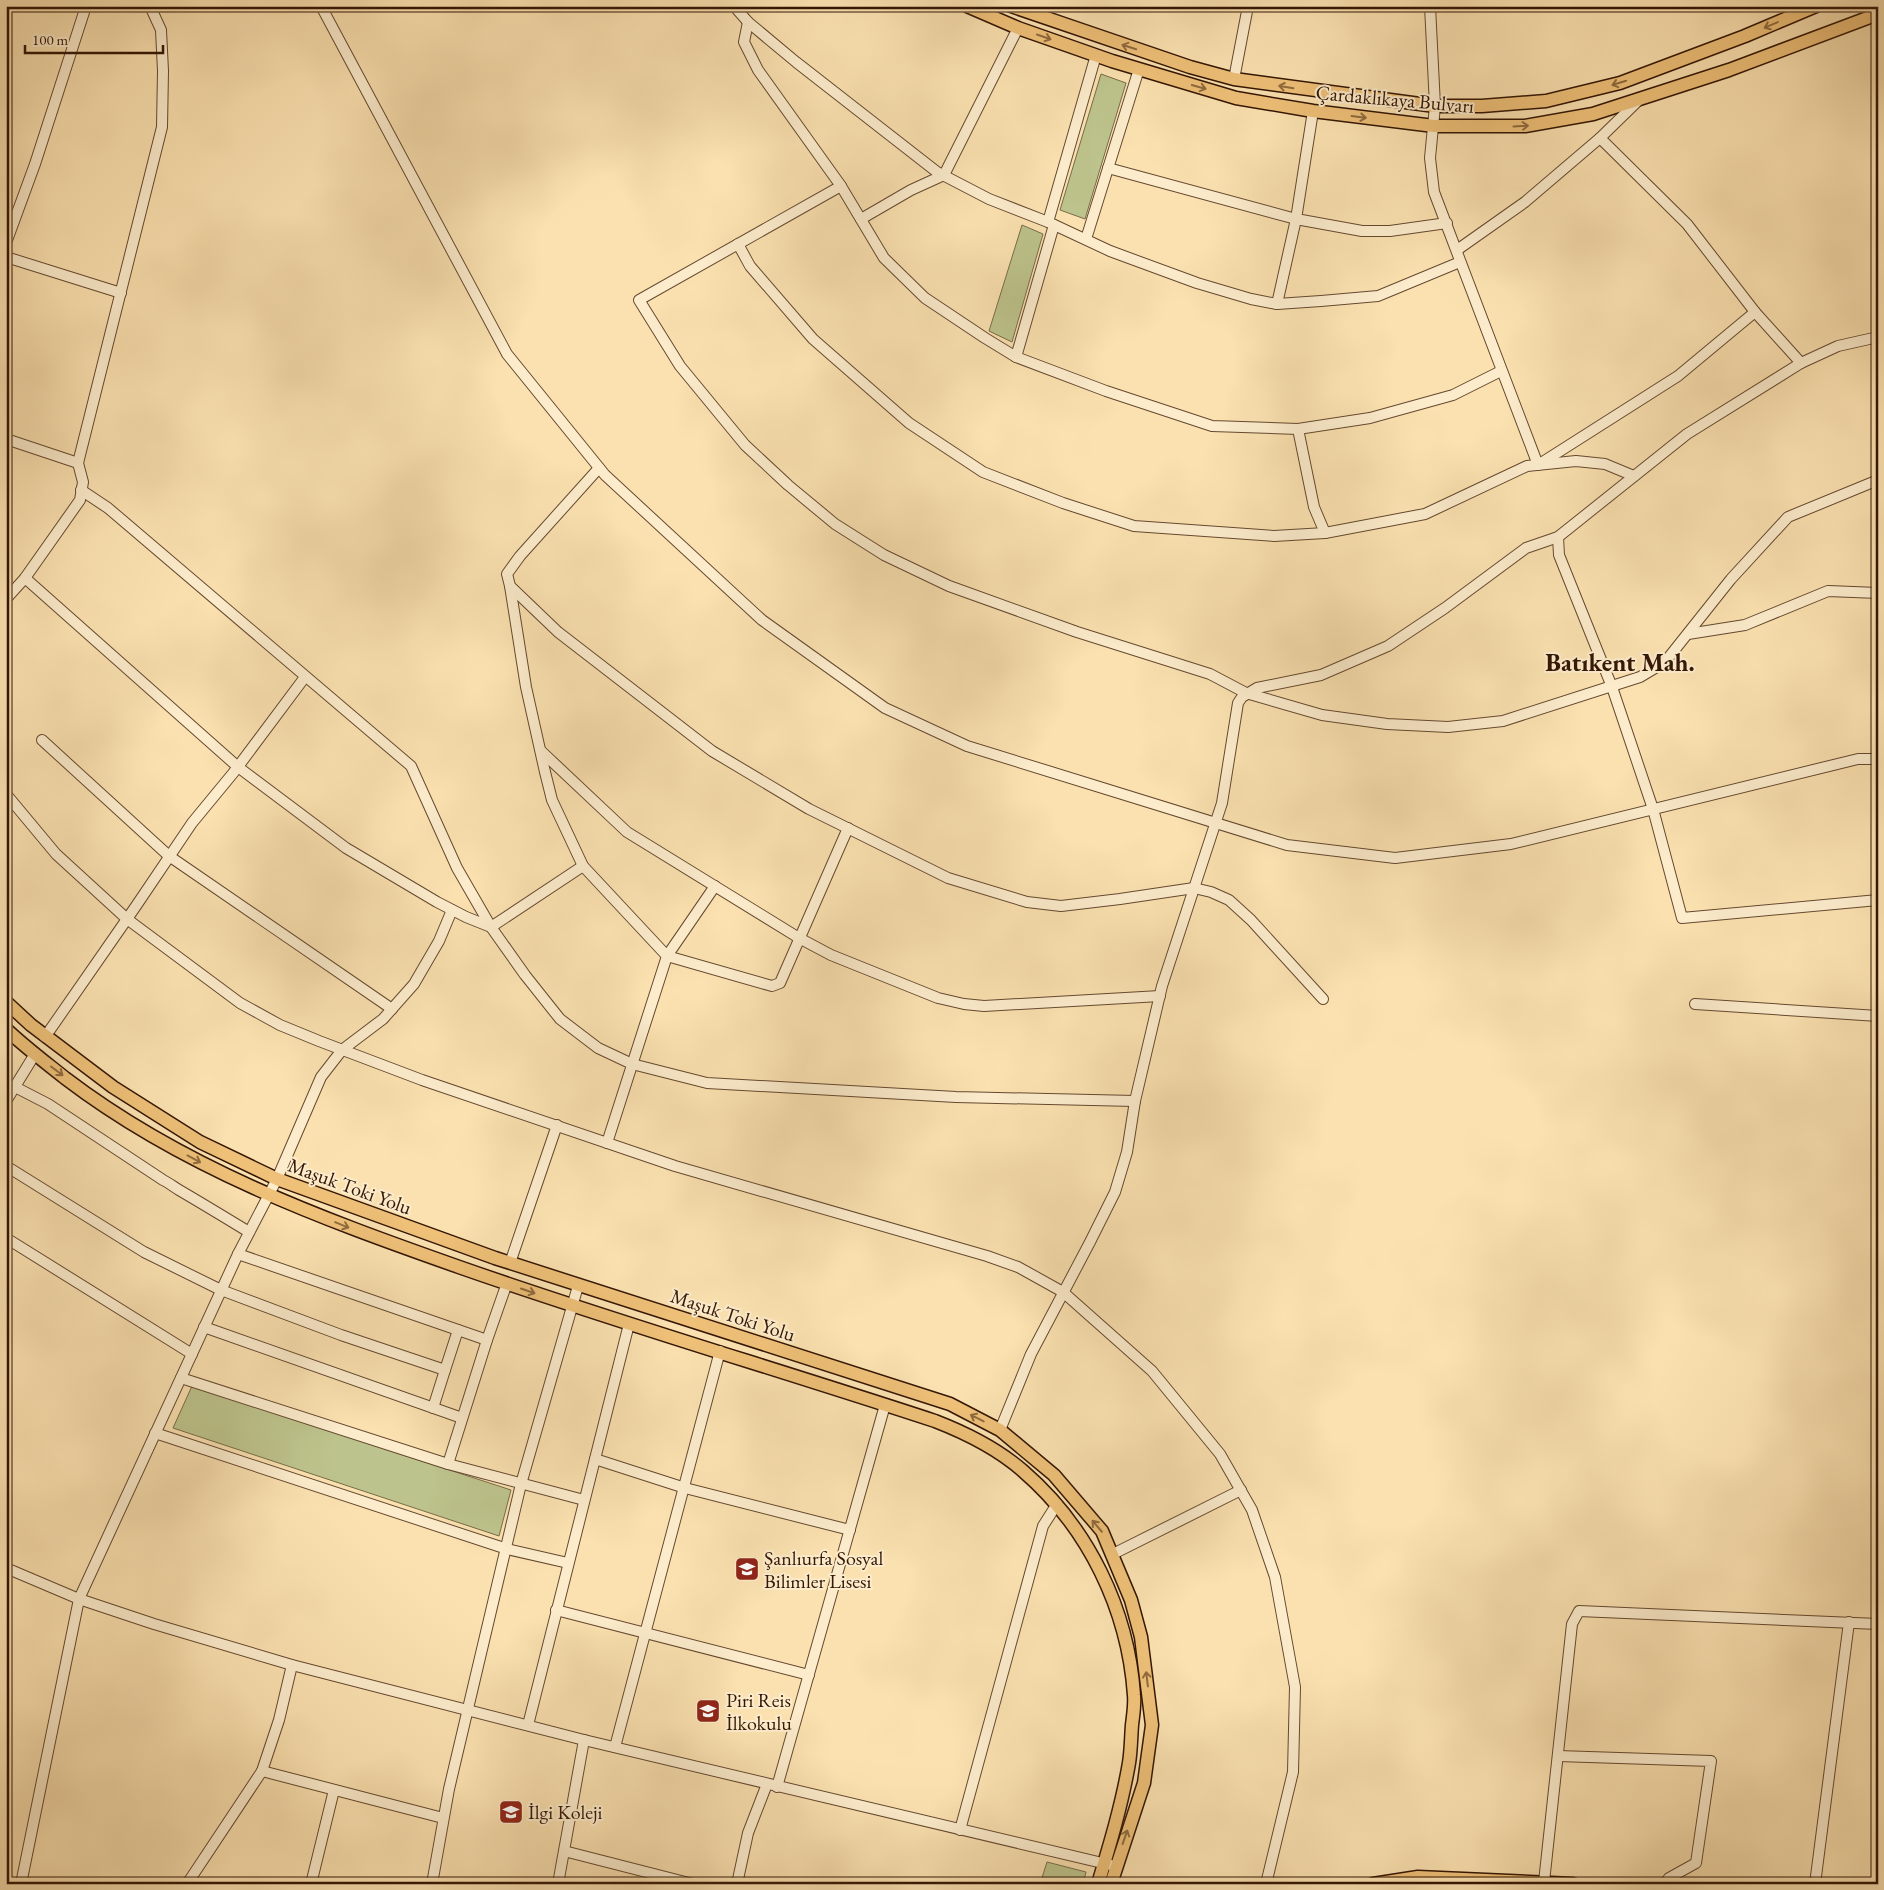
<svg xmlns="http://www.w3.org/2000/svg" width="1884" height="1890" font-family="'EB Garamond',serif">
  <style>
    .green { fill: #bdc38c; stroke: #786c48 }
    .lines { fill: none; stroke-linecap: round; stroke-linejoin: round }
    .minor-casing { stroke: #65492f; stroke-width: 12 }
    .major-casing { stroke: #331604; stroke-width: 15 }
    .minor { stroke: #fceccc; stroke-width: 10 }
    .major { stroke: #eec078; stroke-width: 12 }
    .oneway { stroke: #906b3e }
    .labels { text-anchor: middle; stroke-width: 4; stroke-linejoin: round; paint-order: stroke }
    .street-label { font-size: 20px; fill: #331604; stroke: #fceccc }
    .poi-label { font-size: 20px; fill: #331604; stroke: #fceccc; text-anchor: start }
    .district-label { font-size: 25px; font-weight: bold; fill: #331604; stroke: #fceccc }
  </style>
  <rect width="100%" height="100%" fill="#fbe1b0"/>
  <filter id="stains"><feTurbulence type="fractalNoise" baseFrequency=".004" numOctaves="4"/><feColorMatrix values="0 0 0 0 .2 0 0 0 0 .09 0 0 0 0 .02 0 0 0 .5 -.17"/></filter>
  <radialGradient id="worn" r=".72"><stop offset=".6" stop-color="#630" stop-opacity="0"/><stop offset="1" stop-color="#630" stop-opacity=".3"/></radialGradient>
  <!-- green -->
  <g class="green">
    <path d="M1101,74l25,9 -41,136 -25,-9z"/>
    <path d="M1022,225l21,9 -31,108 -23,-11z"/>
    <path d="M192,1386l319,104 -12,46 -326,-108z"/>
    <path d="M1047,1862l39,10 -3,12h-43z"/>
  </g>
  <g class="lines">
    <defs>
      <g id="minor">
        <path d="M321,6l186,348 98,121 157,145 123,88 82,38 320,99 108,13 116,-14 347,-85h20"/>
        <path d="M734,6l14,16 48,40 141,110 52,27 59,23 62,29 87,32 54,16 26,5 44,-3 57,-5 82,-34"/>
        <path d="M1430,6l5,100 -5,52 4,34 104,273 140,-89 77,-64 46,51"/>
        <path d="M748,22l-4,20 14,28 83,116 43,72 41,40 60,40 31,19 90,34 106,35 86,3 72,-11 83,-23 48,-24"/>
        <path d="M1234,79l14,-73"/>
        <path d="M1600,138l87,86 68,88"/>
        <path d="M1108,168l188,51 66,12h28l57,-8"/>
        <path d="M841,186l-202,114 41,66 65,79 43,40 47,39 49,31 65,31 128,46 133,42 36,19 76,22 65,9 61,3 55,-6 137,-44 25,-15 66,-83 57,-62 90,-37"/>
        <path d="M861,219l50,-29 33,-15 74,-147"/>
        <path d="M1048,222l48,-167"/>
        <path d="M1086,239l53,-170"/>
        <path d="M6,243l29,-79 51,-158"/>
        <path d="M738,244l12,22 63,73 96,84 74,49 80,31 71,23 140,10 51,-3 100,-19 102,-48 49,-5 29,3 29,12"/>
        <path d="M1457,250l68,-48 75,-64 39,-38"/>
        <path d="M6,257l115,36"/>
        <path d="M1277,304l19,-85 17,-108"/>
        <path d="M1016,357l38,-132"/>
        <path d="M1298,429l16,78 11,26"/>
        <path d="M6,439l72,24"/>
        <path d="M599,468l-79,88 -13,18 3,12 48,46 154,119 97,58 139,69 79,24 34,4 59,-7 74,-11 17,4 18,8 22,20 72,79"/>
        <path d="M81,490l27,18 303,258 46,102 34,59 34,48 35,44 38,29 34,16 75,19 249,14 179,4"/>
        <path d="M1558,537l1,18 53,132 41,122 29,109 196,-18"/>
        <path d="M25,578l213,189 108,81 91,54 29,15 25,10 92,-61"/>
        <path d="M510,586l16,101 19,85 7,28 31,66 84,90 105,30 8,-3 68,-155"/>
        <path d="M6,599l19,-21 55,-78 3,-18 -5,-19 84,-336 1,-56 -2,-41 -11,-24"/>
        <path d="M1688,634l57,-9 83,-34 50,2"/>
        <path d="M42,740l127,116 223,153"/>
        <path d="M541,751l86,81 172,106 32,17 107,43 26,6 20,2 176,-10"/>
        <path d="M6,794l50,60 71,65 113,84 40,22 39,16 103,39 253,86 312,90 31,11 45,25 89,79 68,83 32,56 23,67 20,110 -2,85 -27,112"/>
        <path d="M1695,1004l183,12"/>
        <path d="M45,1037l91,-131 56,-83 42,-51 71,-95"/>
        <path d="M15,1087l33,17 115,76c6,3 11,7 16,10 24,14 47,28 70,42"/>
        <path d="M6,1101l29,-47"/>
        <path d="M607,1143l60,-187 48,-70"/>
        <path d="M6,1166l138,86 77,38 120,45 104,35 -12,38"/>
        <path d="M6,1238l186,116"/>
        <path d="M238,1254l249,86"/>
        <path d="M510,1263l47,-138"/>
        <path d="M204,1327l258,91"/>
        <path d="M445,1370l13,-40"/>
        <path d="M181,1378l267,86 136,36"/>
        <path d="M1000,1430l31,-76 59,-112 25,-50 12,-40 8,-51 27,-115 60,-183 16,-100 4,-6 15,-9 64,-13 67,-29 57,-38 81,-60 32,-11 129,-103 114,-71 37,-17 40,-9"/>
        <path d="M155,1433l352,116 61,14"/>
        <path d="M595,1459l90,29 165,42"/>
        <path d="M448,1464l39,-124 20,-57"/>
        <path d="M1113,1554l128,-64"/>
        <path d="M6,1568l73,31 75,25 138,41 292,75 531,126"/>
        <path d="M556,1610l253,65"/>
        <path d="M528,1725l101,-401"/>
        <path d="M615,1747l105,-396"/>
        <path d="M1558,1756l153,5 -15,102 -27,15 -5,6"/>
        <path d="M262,1771l181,47"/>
        <path d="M777,1787l108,-382"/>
        <path d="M960,1830l83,-304 14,-22"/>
        <path d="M564,1851l129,33"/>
        <path d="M1544,1882l28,-258 7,-13 299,13"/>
        <path d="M21,1884l58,-285 159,-345 39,-75 44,-102 21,-27 41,-31 31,-35 25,-43 13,-31"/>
        <path d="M187,1884l75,-113 17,-51 13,-55"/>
        <path d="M311,1884l23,-94"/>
        <path d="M432,1884l17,-95 72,-305 57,-198"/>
        <path d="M558,1884l26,-144"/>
        <path d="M737,1884l11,-51 19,-49"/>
        <path d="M1815,1884l34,-262"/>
      </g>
      <g id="major">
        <path d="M967,6l51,22 94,33 124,37 77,13 121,15h91l68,-12 136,-44 149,-56"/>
        <path d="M1011,6l179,61 44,12 201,27h47l64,-5 74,-18 125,-47 71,-30"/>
        <path d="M6,1002l25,23 82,62 87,55 77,37 218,79 455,146 50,26 54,45 48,56 29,69 10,37 11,88 -8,58 -33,101"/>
        <path d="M6,1029c19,18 39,33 59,49 118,90 255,140 394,189 157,55 318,102 476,154 31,12 63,28 88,50 65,56 105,138 111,224 1,10 -1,21 -2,30 -1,13 -1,26 -3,38 -7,41 -19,81 -31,121"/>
        <path d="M1373,1884l45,-7 155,7"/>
      </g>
    </defs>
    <!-- minor casing -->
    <use href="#minor" class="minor-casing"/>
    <!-- major casing -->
    <use href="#major" class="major-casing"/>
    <!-- minor -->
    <use href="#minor" class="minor"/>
    <!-- major -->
    <use href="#major" class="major"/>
  </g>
  <!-- one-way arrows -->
  <defs><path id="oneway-shaft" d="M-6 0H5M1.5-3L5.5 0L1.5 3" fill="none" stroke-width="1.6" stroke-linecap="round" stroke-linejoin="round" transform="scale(1.25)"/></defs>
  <g class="oneway">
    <use href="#oneway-shaft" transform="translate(1771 25) rotate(157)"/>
    <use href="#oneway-shaft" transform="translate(1044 37) rotate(19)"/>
    <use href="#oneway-shaft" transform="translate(1129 47) rotate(-162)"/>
    <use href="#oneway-shaft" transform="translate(1619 83) rotate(163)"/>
    <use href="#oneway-shaft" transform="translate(1199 87) rotate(16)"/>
    <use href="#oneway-shaft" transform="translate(1286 87) rotate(-171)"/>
    <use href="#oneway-shaft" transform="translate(1359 117) rotate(7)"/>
    <use href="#oneway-shaft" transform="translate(1521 126) rotate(-3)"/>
    <use href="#oneway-shaft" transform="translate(57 1071) rotate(37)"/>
    <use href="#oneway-shaft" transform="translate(194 1159) rotate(28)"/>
    <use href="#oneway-shaft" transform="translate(342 1225) rotate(22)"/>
    <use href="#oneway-shaft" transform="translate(528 1291) rotate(19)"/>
    <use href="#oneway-shaft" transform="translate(977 1418) rotate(-153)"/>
    <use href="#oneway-shaft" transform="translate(1097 1526) rotate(-130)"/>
    <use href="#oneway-shaft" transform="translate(1147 1679) rotate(-97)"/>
    <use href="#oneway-shaft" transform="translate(1125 1837) rotate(-71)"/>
  </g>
  <!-- icons -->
  <defs>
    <symbol id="school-square" viewBox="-11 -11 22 22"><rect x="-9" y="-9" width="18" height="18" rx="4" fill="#8f2418" stroke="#fceccc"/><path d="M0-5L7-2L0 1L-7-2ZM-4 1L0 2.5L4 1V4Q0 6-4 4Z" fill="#fff"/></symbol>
  </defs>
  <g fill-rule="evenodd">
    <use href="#school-square" x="733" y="1555" width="28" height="28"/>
    <use href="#school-square" x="694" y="1697" width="28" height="28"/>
    <use href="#school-square" x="497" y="1798" width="28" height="28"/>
  </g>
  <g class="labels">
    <!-- street labels -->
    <g class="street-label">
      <text transform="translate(1395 99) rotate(5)" y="7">Çardaklıkaya Bulvarı</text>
      <text transform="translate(350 1186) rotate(20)" y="7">Maşuk Toki Yolu</text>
      <text transform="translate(733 1315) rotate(18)" y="7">Maşuk Toki Yolu</text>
    </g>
    <!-- poi labels -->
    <g class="poi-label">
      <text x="764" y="1565">Şanlıurfa Sosyal<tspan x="764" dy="23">Bilimler Lisesi</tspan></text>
      <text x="726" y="1707">Piri Reis<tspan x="726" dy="23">İlkokulu</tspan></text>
      <text x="528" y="1819">İlgi Koleji</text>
    </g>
    <!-- district labels -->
    <g class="district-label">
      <text x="1620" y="671">Batıkent Mah.</text>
    </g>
  </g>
  <!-- margin -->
  <rect width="1884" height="1890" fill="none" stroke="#fbe1b0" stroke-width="25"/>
  <rect x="8" y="8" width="1869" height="1875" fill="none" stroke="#331604" stroke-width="2.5"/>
  <rect x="12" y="12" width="1859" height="1865" fill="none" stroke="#331604"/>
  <!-- scale -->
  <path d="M25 45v8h138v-8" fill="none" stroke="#331604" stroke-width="2.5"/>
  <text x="32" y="45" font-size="15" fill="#331604" stroke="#fceccc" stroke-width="4" paint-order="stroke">100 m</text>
  <rect width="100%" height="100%" filter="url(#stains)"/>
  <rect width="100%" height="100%" fill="url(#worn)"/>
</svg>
